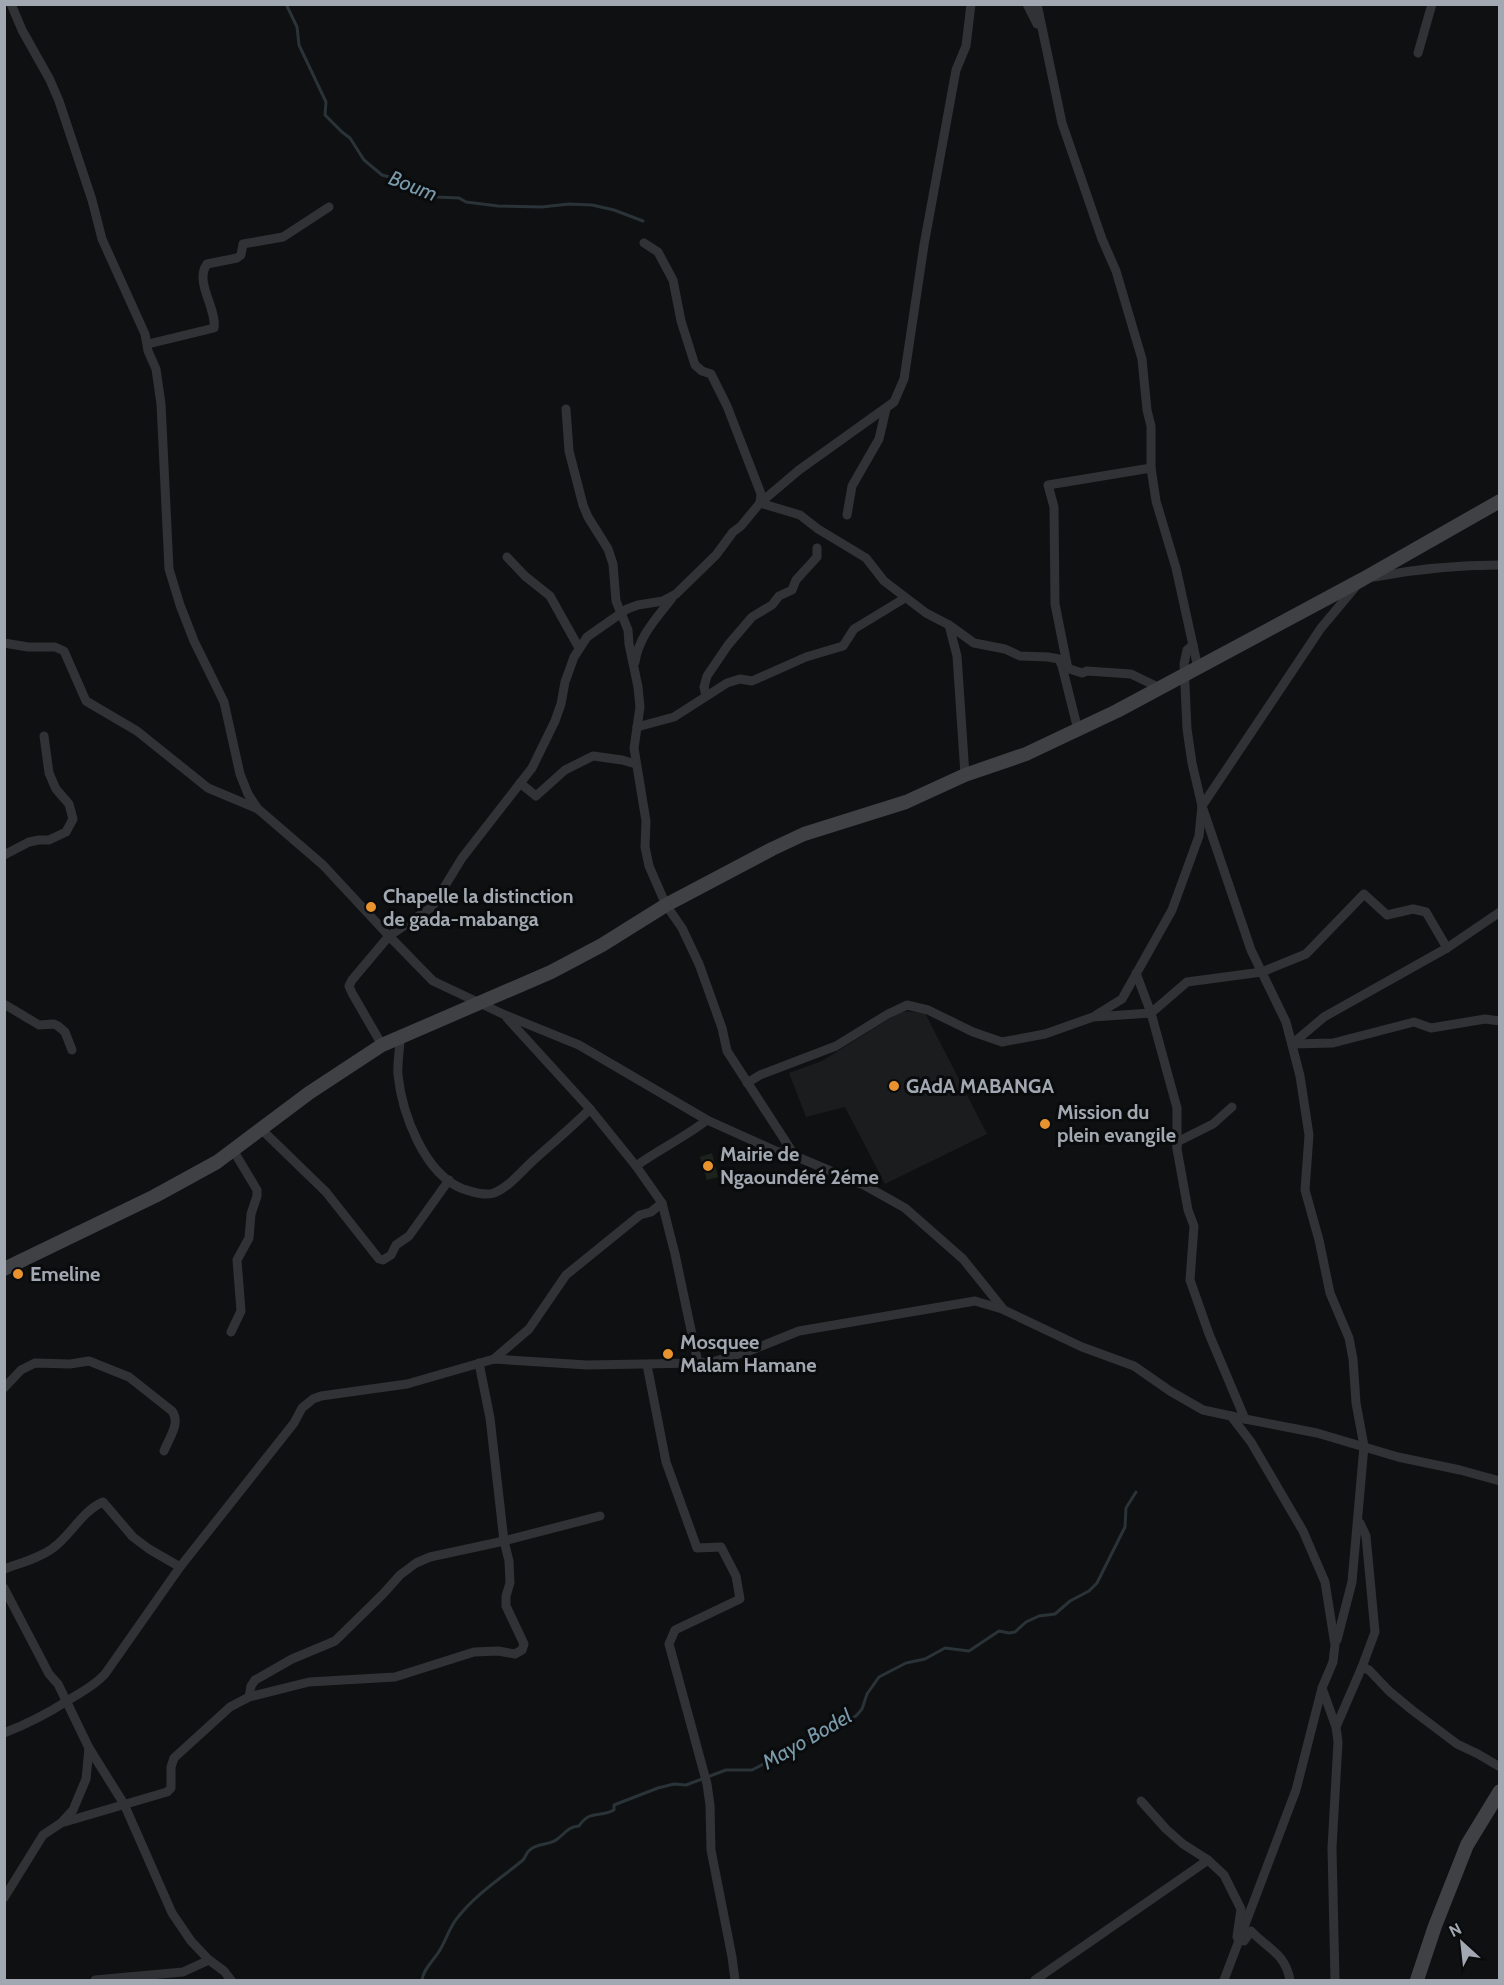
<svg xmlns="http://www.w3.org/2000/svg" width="1504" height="1985" font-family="Cabin,sans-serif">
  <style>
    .built { fill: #1b1c1e }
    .green { fill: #1c231c }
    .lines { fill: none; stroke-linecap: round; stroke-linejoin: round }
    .stream { stroke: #2a3338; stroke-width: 3 }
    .street { stroke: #313235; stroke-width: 9 }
    .secondary { stroke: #3f4145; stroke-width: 14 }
    .poi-dot { fill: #e9932f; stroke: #0a0b0c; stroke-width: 2 }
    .labels { text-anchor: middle; stroke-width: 6; stroke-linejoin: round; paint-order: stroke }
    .poi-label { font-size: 20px; font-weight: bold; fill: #a1a8b1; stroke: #0a0b0c; text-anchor: start }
    .water-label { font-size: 21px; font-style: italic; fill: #799aab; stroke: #0a0b0c }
  </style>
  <rect width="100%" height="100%" fill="#0f1011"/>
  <!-- built -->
  <path class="built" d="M902,1011l23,2 62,121 -102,50 -40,-77 -39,10 -17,-44 33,-12z"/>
  <!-- green -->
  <path class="green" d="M712,1153l6,24 -11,3 -7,-23z"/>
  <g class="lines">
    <!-- stream -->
    <g class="stream">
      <path d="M286,4l11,23 2,18 27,57 -1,13 17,17 8,6 14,22 18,15 15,4 20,11 19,7 23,1 7,4 32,4 44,1 27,-3 23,1 22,5 29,11"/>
      <path d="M422,1980c1,-10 10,-18 16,-27 8,-11 11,-26 20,-36 18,-23 42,-38 65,-57 3,-3 3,-8 8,-11 8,-6 18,-4 25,-9 9,-6 11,-13 23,-14 11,-17 21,-8 35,-16v-5l44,-17 16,-4 12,1 40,-15h26l104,-54 6,-7 5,-15 12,-17 27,-14 19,-4 20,-11 24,3 30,-20 10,2 6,-1 11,-10 13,-6 16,-2 15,-13 19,-10 8,-8 28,-56 1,-19 10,-16"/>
    </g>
    <!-- street -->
    <g class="street">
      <path d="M11,4l11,26 28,50 9,21 33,99 10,39 43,95 3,17 8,18 5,35 8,165 11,36 14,36 30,61 16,72 8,20 10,15 65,56 66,71 44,45 72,34 74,30 128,75 69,31 19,5 69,29 41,23 58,51 41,51 78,37 52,19 36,25 33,19 28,6 20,26 52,89 22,51 10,63 -2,17 -11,26 14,39 2,15 -6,106 3,132"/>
      <path d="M1027,4l10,20"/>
      <path d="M1037,4l25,119 40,116 14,32 26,88 5,51 4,16v42l5,33 20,67 22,100"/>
      <path d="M1418,53l14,-49"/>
      <path d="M644,243l14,9 15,28 8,41 14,44 7,6 9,3 16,32 34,88 -1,9 40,12 18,14 48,29 18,23 42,32 23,12 8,31 8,119"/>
      <path d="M148,344l66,-16c3,-20 -20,-46 -7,-64l30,-6 4,-3 2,-11 40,-7 46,-30"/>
      <path d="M566,409l3,42 14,54 5,12 20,32 5,15 3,37 12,29 1,14 9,43 2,20 -6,41 12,73 -1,26 4,19 17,39 16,23 17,36 23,64 5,23 68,105"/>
      <path d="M847,515l5,-29 27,-47 7,-30"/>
      <path d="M507,557l18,19 25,20 29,52"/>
      <path d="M1374,577c42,-8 83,-12 126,-12"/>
      <path d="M949,625l25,18 31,6 15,7 28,1 11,2 3,7 16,64"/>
      <path d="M4,643l24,4h27l9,4 22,50 51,30 71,57 50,21"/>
      <path d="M1193,645l-6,5 -3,14 3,65 5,34 10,43 49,144 35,72 14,54 9,59 -4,55 14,50 11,53 19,45 4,21 3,44 8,43 -12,136 -15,58"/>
      <path d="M635,662c4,-26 21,-43 37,-64"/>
      <path d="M1064,667l18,6 5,-2 44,3 29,14"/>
      <path d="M1068,669l-13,-65 -1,-97 -6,-22 103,-17"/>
      <path d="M706,696l-2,-9 3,-11 21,-31 24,-28 20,-12 7,-9 13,-6 4,-10 21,-23v-9"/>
      <path d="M637,727l37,-10 53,-34 13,-4 12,2 54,-24 37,-11 11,-17 51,-31"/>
      <path d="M520,783l16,13 29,-26 28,-14 29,4 14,4"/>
      <path d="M4,855l25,-13 10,-2h10l17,-8 7,-13 -4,-15 -13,-15 -7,-16 -5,-37"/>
      <path d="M1136,973l15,40 26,95v39"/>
      <path d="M4,1004l35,21 15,-1 4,2 7,6 7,18"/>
      <path d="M1096,1015l26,-16 50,-89 27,-74 3,-30 119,-178 36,-43"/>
      <path d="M400,1038c0,12 -3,25 -2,37 4,38 26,99 65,114 10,3 21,7 31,4 17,-7 29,-24 42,-35 18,-16 37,-32 54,-49"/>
      <path d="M1292,1044l32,-27 123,-69 53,-36"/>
      <path d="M1292,1044l41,-1 81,-21 17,6 54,-9 15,2"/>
      <path d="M382,1045l-30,-52 -3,-7 3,-6 37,-44 43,-29 30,-49 70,-90 23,-47 6,-17 4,-22 9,-25 13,-20 40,-28 11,-4 25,-4 13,-7 40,-39 17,-23 8,-6 19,-23 39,-33 95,-68 10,-23 20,-134 32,-175 10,-24 5,-42"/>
      <path d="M747,1083l13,-8 76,-29 52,-32 19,-9 21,5 45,22 29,10 43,-8 48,-17 58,-4 36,-31 75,-10 44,-18 58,-60 23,21 26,-6 13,3 21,36"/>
      <path d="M260,1128l66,64 53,67 4,1 8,-5 5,-10 13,-9 40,-56"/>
      <path d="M636,1166c23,-17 48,-28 71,-46"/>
      <path d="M662,1203l13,51 23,109"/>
      <path d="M231,1332l10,-21 -4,-51 12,-22 2,-24 6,-18v-6l-24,-40"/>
      <path d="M494,1359l35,-30 37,-54 74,-60 11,-3 11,-9 -26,-37 -46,-57 -83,-91"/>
      <path d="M647,1365l19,97 31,86 24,-1 15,29 4,23 -65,31 -6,14 38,140 3,21 1,45 21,107 3,23"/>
      <path d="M4,1388l17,-18 14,-7 35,1 19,-3 40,16 43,34c9,12 -3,27 -8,40"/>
      <path d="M1231,1416l14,3 -36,-85 -19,-54 4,-54 -6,-16 -11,-61v-7l36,-18 19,-17"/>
      <path d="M1245,1419l72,14 81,24 62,13 40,11"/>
      <path d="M4,1569c16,-6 36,-11 49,-21 18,-13 29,-37 50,-46l30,35 16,12 31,18"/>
      <path d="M4,1588l45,86 9,10 31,64 35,56 48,109 19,28 18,19"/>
      <path d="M1362,1667l7,3 20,21 23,19 45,34 21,10 22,13"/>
      <path d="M249,1697l2,-11 4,-6 37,-21 43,-18 48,-47 17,-19 16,-12 14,-6 74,-16 96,-25"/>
      <path d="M1336,1727l26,-60 13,-35 -9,-96 -6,-13"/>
      <path d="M4,1733c23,-9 43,-19 63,-32 15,-10 25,-13 38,-27l75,-107 114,-144 8,-15 11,-9 8,-3 86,-12 87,-25 93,6 111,-2 14,-1 37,-11 50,-20 176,-30 27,8"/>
      <path d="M1141,1801l25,28 17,15 25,16 16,15 17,34 -4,28"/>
      <path d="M61,1823l106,-31 4,-4v-21l3,-9 56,-51 19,-10 60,-15 86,-5 79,-25 24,-1 17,3 7,-4 2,-6 -18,-38v-10l4,-13 -1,-22 -5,-20 -14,-123 -11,-55"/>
      <path d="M4,1898l39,-63 18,-12 12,-13 13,-31 3,-31"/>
      <path d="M1244,1941l7,-10c17,18 34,22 39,49"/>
      <path d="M95,1980l88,-8 26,-12 15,11 7,9"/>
      <path d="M1035,1980l173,-120"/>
      <path d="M1224,1980l72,-190 26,-102"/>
    </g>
    <!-- secondary -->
    <g class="secondary">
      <path d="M4,1269l151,-73 62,-34 92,-69 73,-48 169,-73 51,-27 64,-40 106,-56 32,-15 102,-32 59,-27 61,-21 91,-43 246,-132 137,-78"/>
      <path d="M1417,1980l18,-54 32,-81 33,-54"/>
    </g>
  </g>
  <!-- markers -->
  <g class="poi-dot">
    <circle cx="371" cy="907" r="6"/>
    <circle cx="894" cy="1086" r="6"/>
    <circle cx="1045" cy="1124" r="6"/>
    <circle cx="708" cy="1166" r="6"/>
    <circle cx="18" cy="1274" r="6"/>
    <circle cx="668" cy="1354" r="6"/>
  </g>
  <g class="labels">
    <!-- poi labels -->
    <g class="poi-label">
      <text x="383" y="903">Chapelle la distinction<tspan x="383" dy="23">de gada-mabanga</tspan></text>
      <text x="906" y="1093">GAdA MABANGA</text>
      <text x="1057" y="1119">Mission du<tspan x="1057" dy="23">plein evangile</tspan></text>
      <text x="720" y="1161">Mairie de<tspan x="720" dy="23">Ngaoundéré 2éme</tspan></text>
      <text x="30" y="1281">Emeline</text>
      <text x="680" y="1349">Mosquee<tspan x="680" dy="23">Malam Hamane</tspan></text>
    </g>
    <!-- water labels -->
    <g class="water-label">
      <text transform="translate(413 186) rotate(21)" y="7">Boum</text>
      <text transform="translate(807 1739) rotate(-30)" y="7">Mayo Bodel</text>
    </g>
  </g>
  <!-- border -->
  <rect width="1504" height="1985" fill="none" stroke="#a1a8b1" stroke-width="12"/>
  <!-- north arrow -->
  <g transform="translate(1462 1943) rotate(333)" stroke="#0a0b0c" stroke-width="4.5" paint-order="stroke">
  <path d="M0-4.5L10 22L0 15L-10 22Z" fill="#a1a8b1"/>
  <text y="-9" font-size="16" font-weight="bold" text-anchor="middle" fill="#a1a8b1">N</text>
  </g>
</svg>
